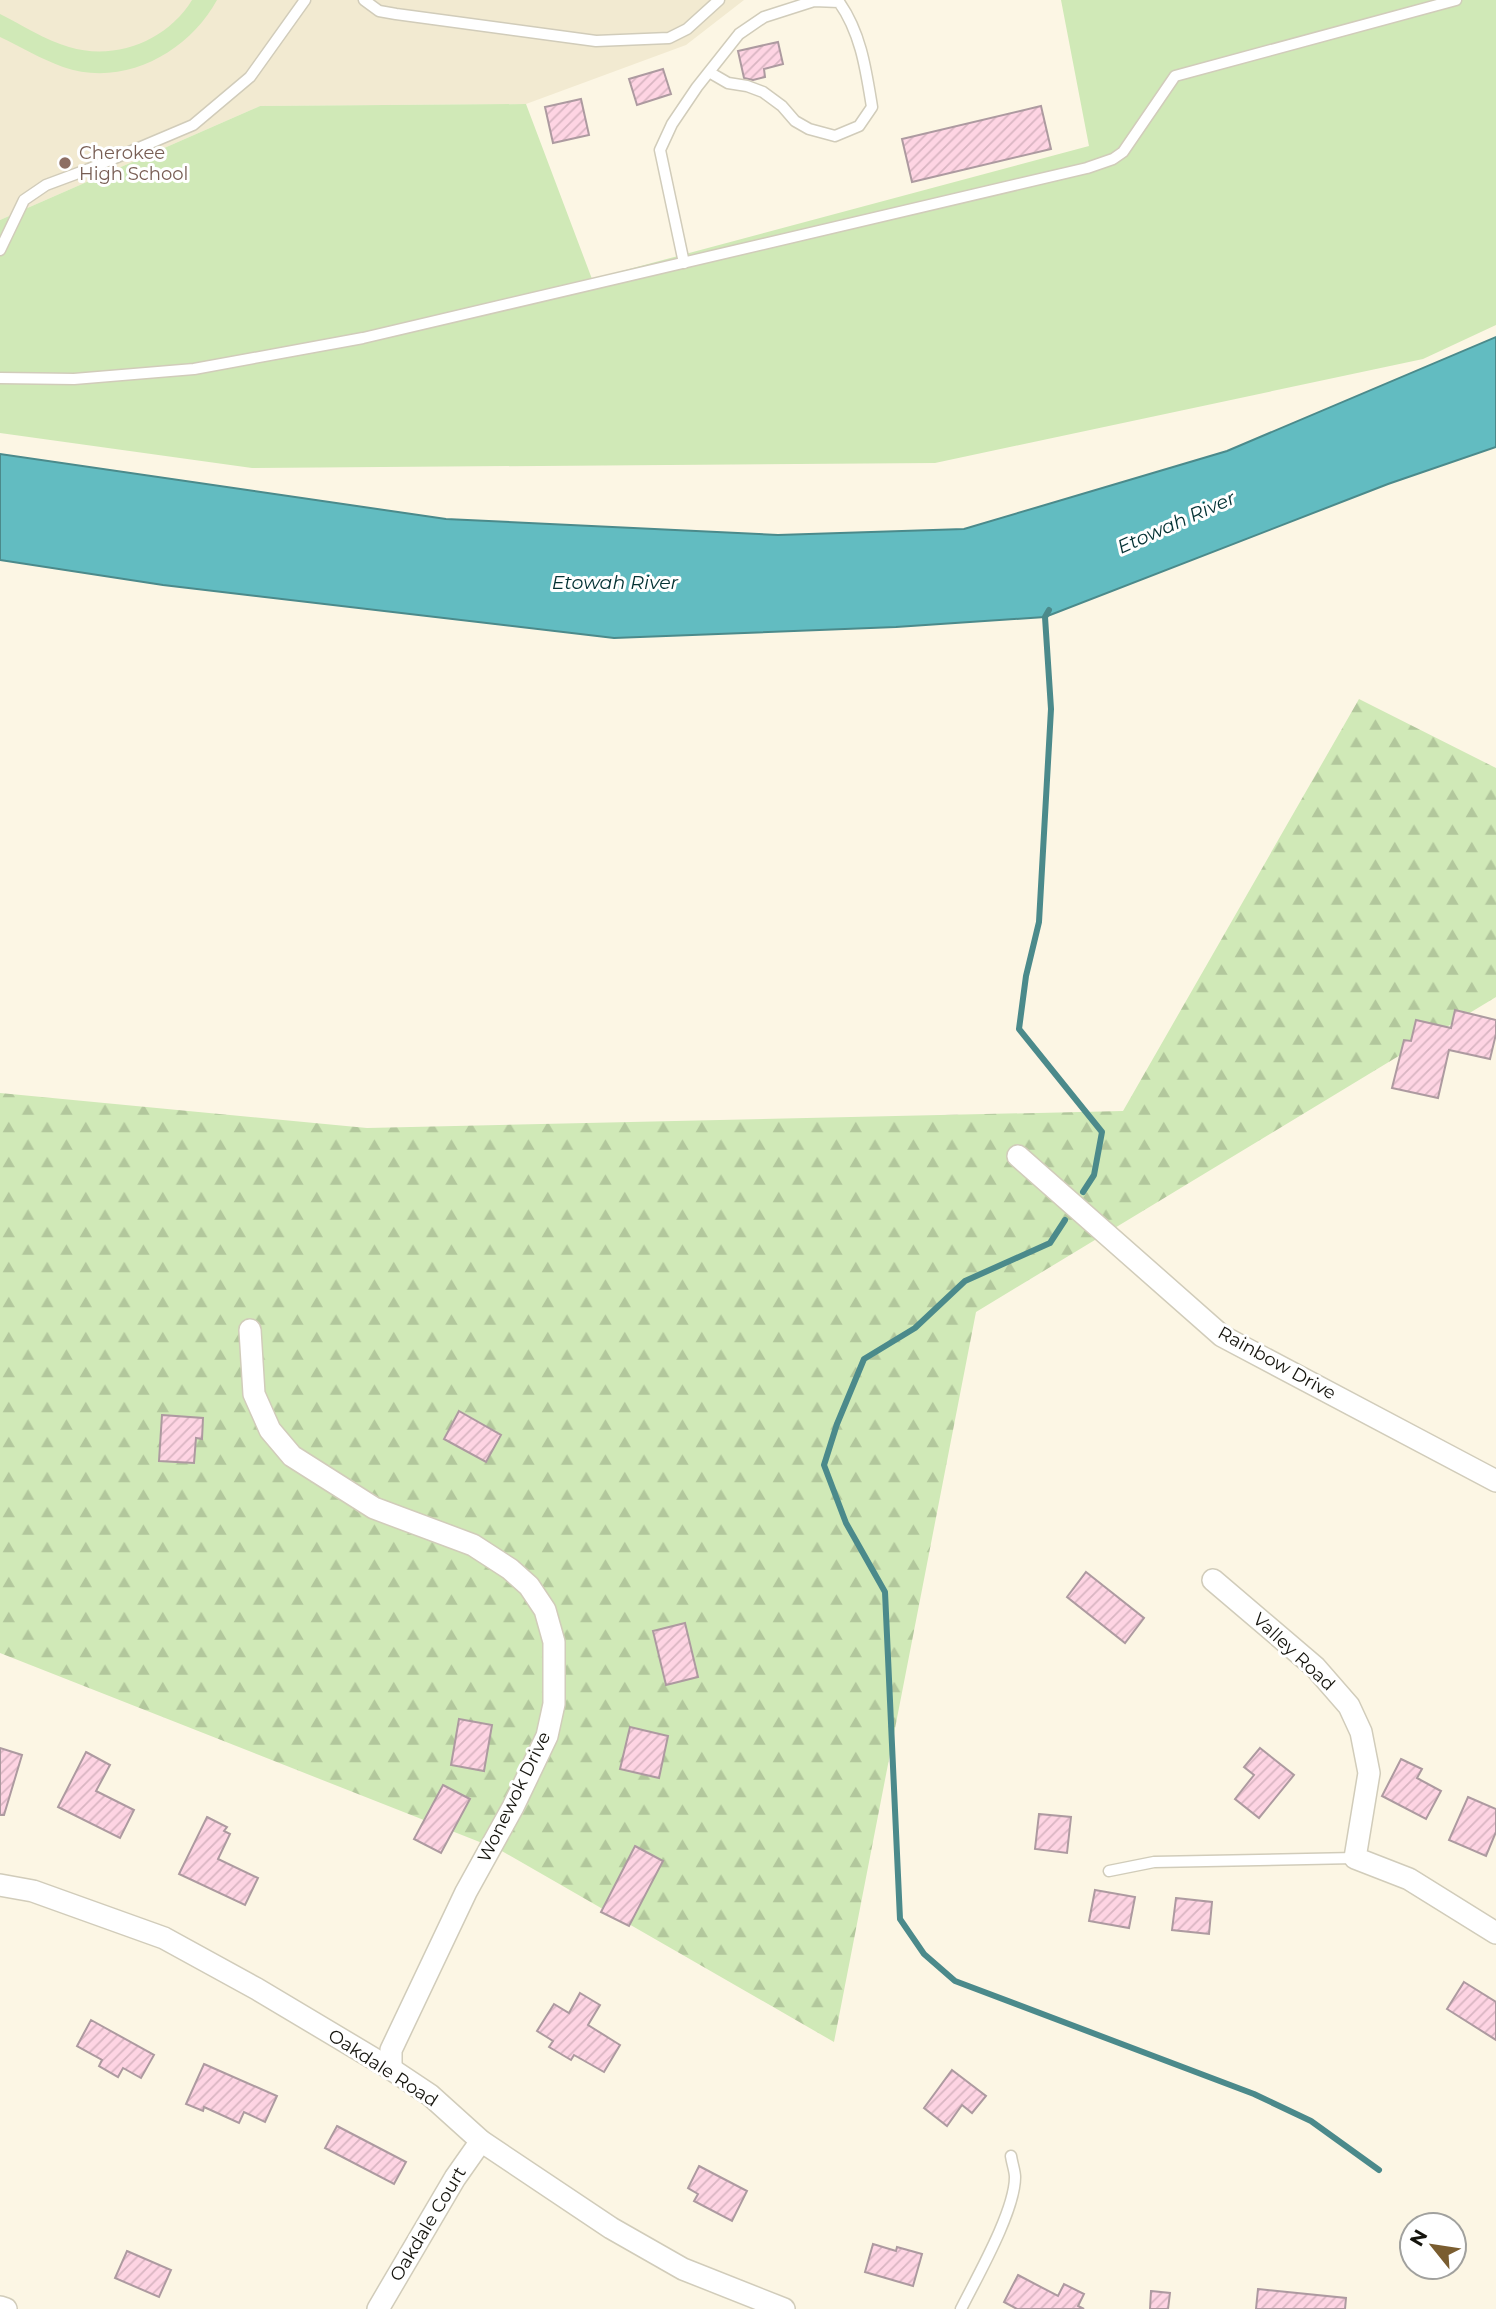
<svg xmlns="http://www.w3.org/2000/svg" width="1496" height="2309" font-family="Montserrat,sans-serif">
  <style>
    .built { fill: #f2ead1 }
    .forest { fill: url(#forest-firs) }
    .green { fill: #d0e9b7 }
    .water { fill: #62bcc1; stroke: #4b8a8b; stroke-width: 2 }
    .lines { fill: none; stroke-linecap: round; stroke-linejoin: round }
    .stream { stroke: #4b8a8b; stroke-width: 6 }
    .building { fill: url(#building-hatch); stroke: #ad9aa0; stroke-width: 2 }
    .service-casing { stroke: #d1ccba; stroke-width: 13 }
    .minor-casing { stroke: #d1ccba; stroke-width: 24 }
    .service { stroke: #fff; stroke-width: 10 }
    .minor { stroke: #fff; stroke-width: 21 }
    .education-dot { fill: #8d6e63; stroke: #fff; stroke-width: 2.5 }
    .labels { text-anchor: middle; stroke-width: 6; stroke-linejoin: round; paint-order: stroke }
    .education-label { font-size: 18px; fill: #785e54; stroke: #fff; text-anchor: start }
    .street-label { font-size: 18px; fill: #15140d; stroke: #fff }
    .water-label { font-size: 19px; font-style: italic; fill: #033133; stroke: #fff }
  </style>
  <defs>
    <pattern id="forest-firs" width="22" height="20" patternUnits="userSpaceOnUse" patternTransform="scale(1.75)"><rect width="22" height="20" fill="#d0e9b7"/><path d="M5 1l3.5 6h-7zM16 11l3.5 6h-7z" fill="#b2c79c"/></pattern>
    <pattern id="building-hatch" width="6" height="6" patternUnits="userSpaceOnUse" patternTransform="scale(1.75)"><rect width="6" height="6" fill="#fed4e3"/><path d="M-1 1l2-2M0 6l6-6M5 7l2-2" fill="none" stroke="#d9b5c2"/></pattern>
  </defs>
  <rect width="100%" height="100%" fill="#fcf6e4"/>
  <!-- built -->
  <path class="built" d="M0,0h744l-58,45 -160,59 -266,2 -260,114z"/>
  <!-- forest -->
  <path class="forest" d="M1359,699l137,69v229l-520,315 -142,730 -334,-192 -500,-197v-560l367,35 756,-17z"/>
  <!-- green -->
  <g class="green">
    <path d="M192,0h25c-29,53 -94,88 -154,67 -22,-8 -42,-20 -63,-30v-23c22,11 45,26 69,33 46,14 98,-6 123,-47z"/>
    <path d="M1061,0h435v325l-73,34 -488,104 -683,5 -252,-35v-213l260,-114 266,-2 66,175 497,-133z"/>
  </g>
  <!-- water -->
  <path class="water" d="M1496,337v110l-108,37 -343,133 -149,10 -282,11 -451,-53 -163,-25v-106l446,65 332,16 186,-6 263,-78z"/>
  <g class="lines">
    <!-- stream -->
    <g class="stream">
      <path d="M1049,610l-4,7 6,92 -12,213 -13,54 -7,53 83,103 -8,43 -11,17"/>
      <path d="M1065,1220l-15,23 -85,38 -50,47 -51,31 -27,65 -13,41 22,58 39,69 15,327 24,35 31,27 299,113 57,27 68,49"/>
    </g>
  </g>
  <!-- building -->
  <g class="building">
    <path d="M778,42l5,22 -19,5 1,8 -12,3 -9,-2 -6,-27z"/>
    <path d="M663,69l8,25 -34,11 -8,-26z"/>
    <path d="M581,99l8,36 -36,8 -8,-36z"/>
    <path d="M1041,106l10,43 -139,33 -10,-43z"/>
    <path d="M1455,1010l41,10v14l-6,25 -41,-9 -11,48 -46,-10 12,-48 7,1 5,-21 35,8z"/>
    <path d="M459,1411l42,24 -15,27 -42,-23z"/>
    <path d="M162,1415l41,3 -1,21 -6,-1 -2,25 -35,-2z"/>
    <path d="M1086,1572l58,46 -19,25 -58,-46z"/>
    <path d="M685,1623l13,54 -32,8 -13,-54z"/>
    <path d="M459,1719l33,6 -8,46 -33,-6z"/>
    <path d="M630,1727l38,9 -9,42 -39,-9z"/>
    <path d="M0,1748l22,7 -18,60h-4z"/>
    <path d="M1260,1748l34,27 -35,43 -24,-19 19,-24 -10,-8z"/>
    <path d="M86,1752l24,13 -14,26 38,19 -14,28 -62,-31z"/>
    <path d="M1401,1759l21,10 -5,9 24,13 -15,28 -44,-23z"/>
    <path d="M443,1785l27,14 -29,54 -27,-14z"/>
    <path d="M1468,1797l28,12v23l-10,24 -37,-16z"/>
    <path d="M1039,1814l32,3 -4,36 -32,-4z"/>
    <path d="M207,1817l20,10 -3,4 6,3 -12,25 40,19 -13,27 -66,-31z"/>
    <path d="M635,1846l28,15 -34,65 -28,-14z"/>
    <path d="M1095,1890l40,7 -6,31 -40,-7z"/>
    <path d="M1176,1898l36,4 -3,32 -37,-4z"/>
    <path d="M1464,1982l32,20v38l-49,-31z"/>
    <path d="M580,1993l20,12 -12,20 32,20 -16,27 -30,-17 -3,5 -22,-13 4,-6 -16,-10 17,-27 15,9z"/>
    <path d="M91,2020l63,35 -13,23 -18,-10 -5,9 -19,-11 3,-6 -25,-14z"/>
    <path d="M204,2064l73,32 -12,26 -21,-10 -5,11 -35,-16 -1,4 -17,-7z"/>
    <path d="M952,2070l34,26 -14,17 -10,-8 -15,21 -23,-18z"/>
    <path d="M337,2126l69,36 -12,22 -69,-36z"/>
    <path d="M699,2166l48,25 -15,30 -38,-20 4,-7 -10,-6z"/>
    <path d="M873,2244l23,7 1,-4 25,7 -9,32 -48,-14z"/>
    <path d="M127,2251l44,19 -12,27 -44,-19z"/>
    <path d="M1018,2275l40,21 6,-12 20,10 -6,12 6,3h-67l-13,-7z"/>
    <path d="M1258,2289l88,9 -1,11h-89z"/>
    <path d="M1151,2291l19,2 -2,16h-18z"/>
  </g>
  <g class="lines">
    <defs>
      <g id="service">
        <path d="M364,0l15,11 17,3 200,27 73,-3 18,-9 32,-29"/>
        <path d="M0,250l24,-50 22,-15 43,-16 104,-44 57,-48 55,-77"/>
        <path d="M684,263l-24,-113 12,-26 25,-37 42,-53 25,-17 50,-16 25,1c22,31 27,68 33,105l-13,19 -24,10 -26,-7 -14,-8 -13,-15 -19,-14 -16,-6 -19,-3 -19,-11"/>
        <path d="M0,378l74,1 120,-10 169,-31 724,-170 26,-9 10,-7 52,-76 281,-76"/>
        <path d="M1109,1871l45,-9 201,-4"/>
        <path d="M961,2309c16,-32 54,-98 54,-132 0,-6 -3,-14 -4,-21"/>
      </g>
      <g id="minor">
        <path d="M1018,1156l204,180 274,145"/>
        <path d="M250,1330l4,64 16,36 22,26 82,52 99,37 37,24 19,17 16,24 9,32v62l-7,32 -34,71 -47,85 -75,158v19"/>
        <path d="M1213,1580l102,87 34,39 12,26 8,41 -14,85 54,21 87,54"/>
        <path d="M0,1885l33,6 131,47 93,51 134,80 39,26 51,46 130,87 72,41 101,40"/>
        <path d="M0,2307l6,2"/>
        <path d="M378,2309l77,-131 26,-37"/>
      </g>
    </defs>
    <!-- service casing -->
    <use href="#service" class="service-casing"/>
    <!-- minor casing -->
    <use href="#minor" class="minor-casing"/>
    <!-- service -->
    <use href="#service" class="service"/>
    <!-- minor -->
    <use href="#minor" class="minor"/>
  </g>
  <!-- markers -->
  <circle class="education-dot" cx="65" cy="163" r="7"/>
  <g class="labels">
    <!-- education labels -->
    <g class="education-label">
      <text x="79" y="159">Cherokee<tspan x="79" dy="21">High School</tspan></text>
    </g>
    <!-- street labels -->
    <g class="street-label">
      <text transform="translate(1277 1363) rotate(29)" y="6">Rainbow Drive</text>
      <text transform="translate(1294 1652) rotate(43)" y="6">Valley Road</text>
      <text transform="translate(514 1797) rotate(-64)" y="6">Wonewok Drive</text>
      <text transform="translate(383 2068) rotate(33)" y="6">Oakdale Road</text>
      <text transform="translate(428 2224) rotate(-59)" y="6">Oakdale Court</text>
    </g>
    <!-- water labels -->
    <g class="water-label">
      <text transform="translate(1176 522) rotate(-24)" y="7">Etowah River</text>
      <text x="615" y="589">Etowah River</text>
    </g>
  </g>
  <!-- north arrow -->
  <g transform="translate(1433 2246) rotate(300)"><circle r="33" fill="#ffffff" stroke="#a1a19e" stroke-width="2"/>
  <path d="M0-5L12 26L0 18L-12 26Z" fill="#7a5d30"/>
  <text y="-10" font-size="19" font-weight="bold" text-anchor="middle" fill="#15140d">N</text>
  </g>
</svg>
